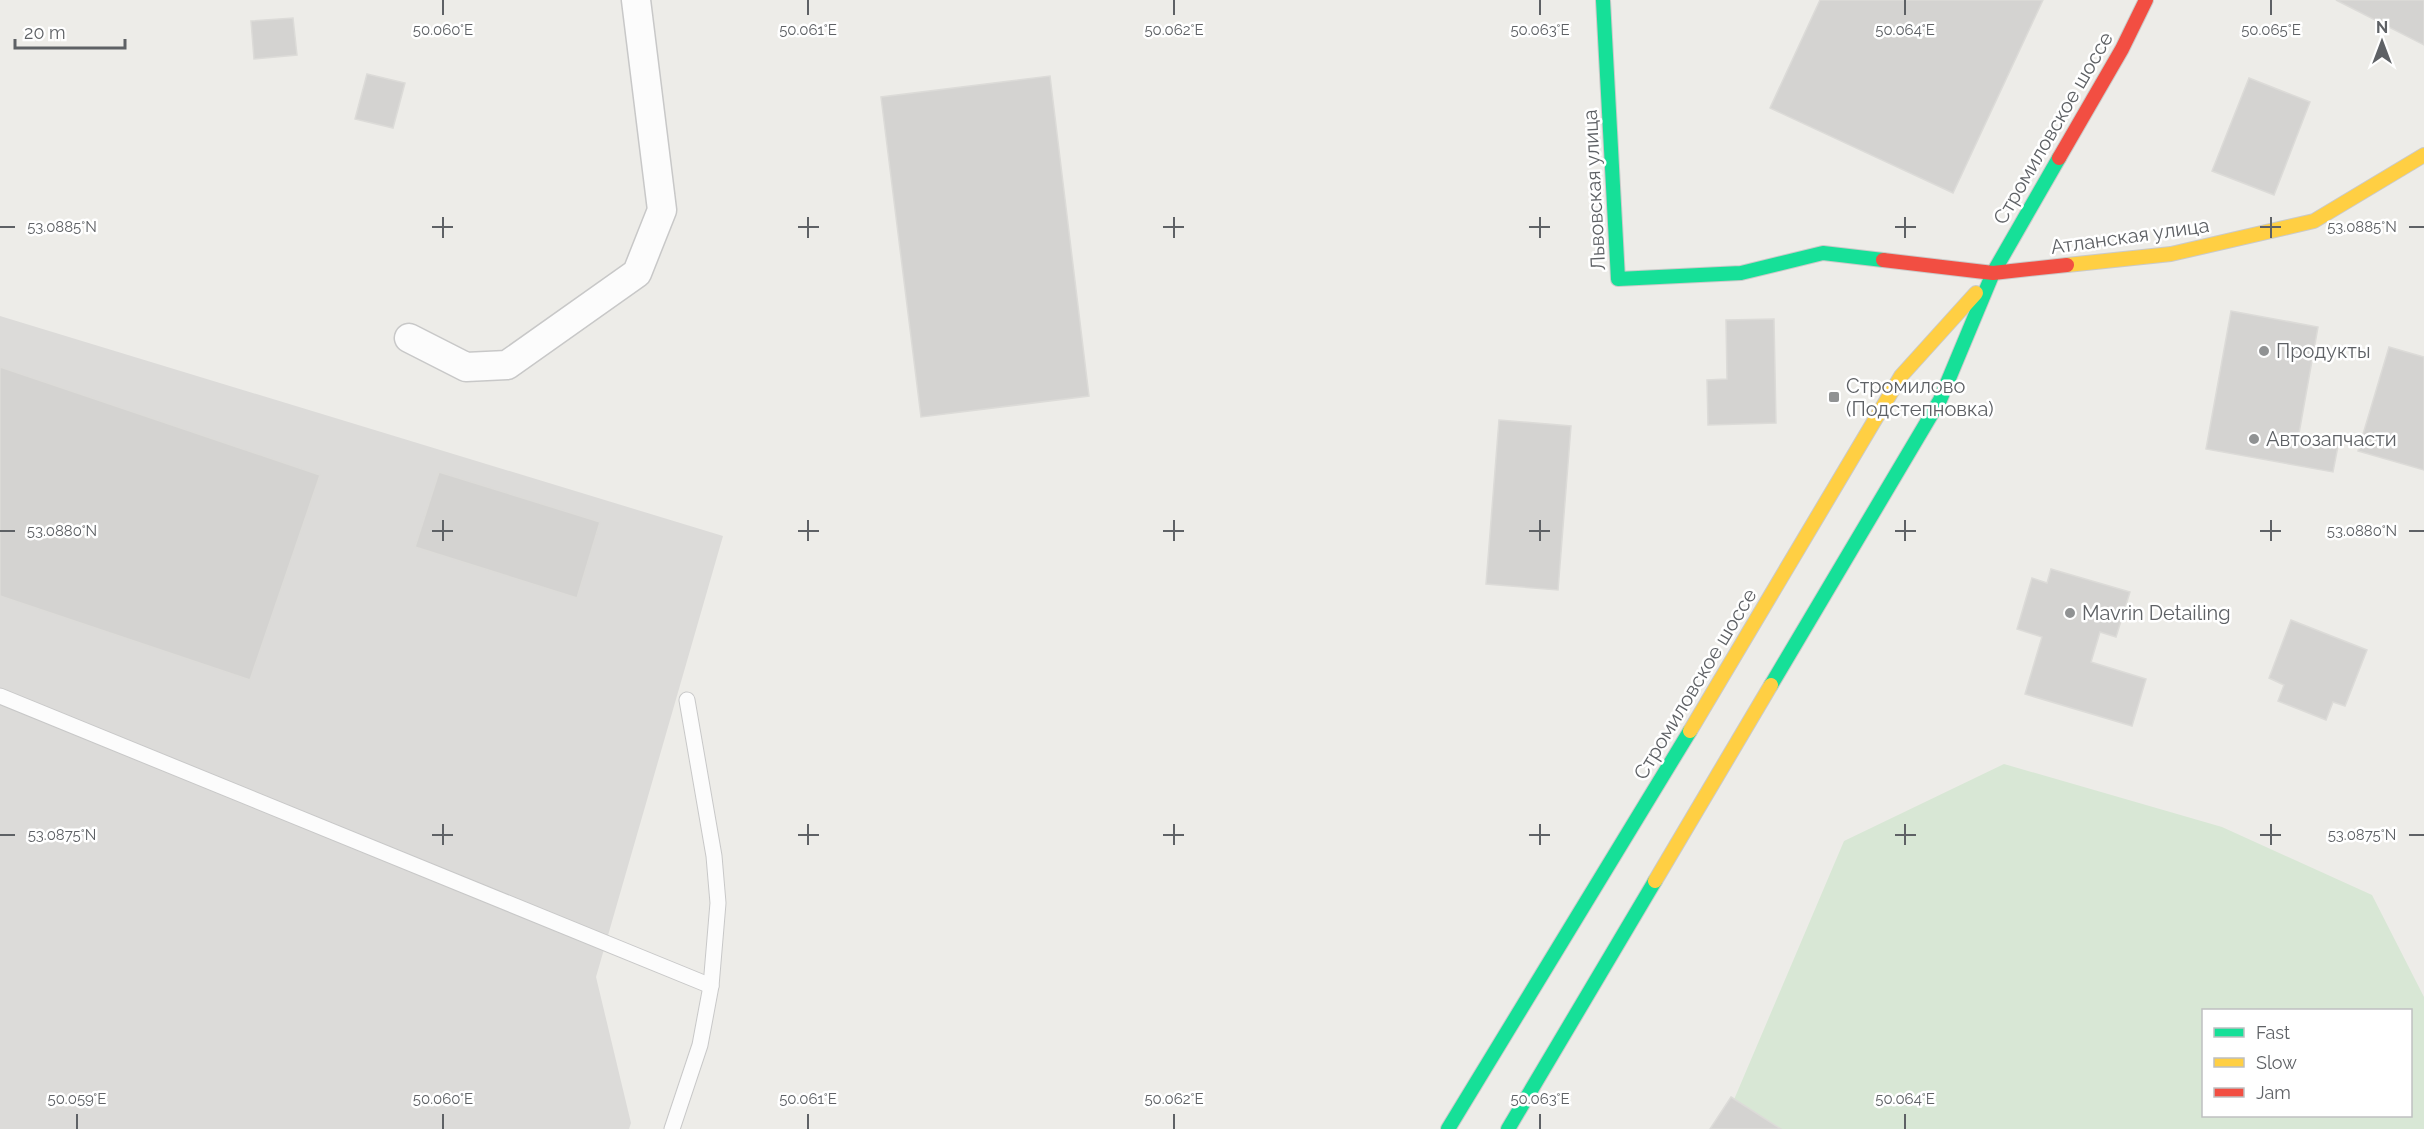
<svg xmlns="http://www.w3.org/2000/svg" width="2424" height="1129" font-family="Raleway,sans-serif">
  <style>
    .industrial { fill: #dcdbd9 }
    .green { fill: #d8e7d5; fill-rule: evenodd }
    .building { fill: #d4d3d1; stroke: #dcdbd8; stroke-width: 1.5 }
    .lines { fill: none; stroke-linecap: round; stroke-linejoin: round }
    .lane-casing { stroke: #c8c8c8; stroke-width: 17 }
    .street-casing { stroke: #c8c8c8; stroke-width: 31 }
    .fast-casing { stroke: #cacac9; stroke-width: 16 }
    .slow-casing { stroke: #cacac9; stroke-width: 16 }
    .jam-casing { stroke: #cacac9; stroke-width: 16 }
    .lane { stroke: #fcfcfc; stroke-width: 15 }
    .street { stroke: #fcfcfc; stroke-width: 28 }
    .fast { stroke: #16e098; stroke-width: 14 }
    .slow { stroke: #ffcf43; stroke-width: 14 }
    .jam { stroke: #f24e42; stroke-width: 14 }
    .ticks { fill: none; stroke: #5e6165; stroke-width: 2 }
    .poi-dot { fill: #909293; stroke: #fff; stroke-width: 2 }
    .labels { text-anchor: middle; stroke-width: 5; stroke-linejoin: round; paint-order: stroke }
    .street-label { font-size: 20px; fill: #5e6165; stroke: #fff }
    .poi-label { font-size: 20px; fill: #5e6165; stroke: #fff; text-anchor: start }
    .ticks-label { font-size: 15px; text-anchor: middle; fill: #5e6165; stroke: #fff; stroke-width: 5; stroke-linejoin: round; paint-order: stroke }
  </style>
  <rect width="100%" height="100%" fill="#edece8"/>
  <!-- industrial -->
  <path class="industrial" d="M0,316l723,220 -127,441 35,146 -2,6h-629z"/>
  <!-- green -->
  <path class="green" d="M2004,764l218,63 150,68 52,102v132h-708l14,-20 114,-268zM2204,1010h206v106h-206z"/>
  <!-- building -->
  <g class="building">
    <path d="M1820,0h223l-90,193 -183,-85z"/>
    <path d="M2336,0h88v45z"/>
    <path d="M293,18l4,37 -43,4 -3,-38z"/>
    <path d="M367,74l38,9 -12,45 -38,-9z"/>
    <path d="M1050,76l39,320 -168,21 -40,-320z"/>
    <path d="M2249,78l61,24 -36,93 -62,-24z"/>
    <path d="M2231,311l87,16 -20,112 40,7 -5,26 -127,-23z"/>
    <path d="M1774,319l2,104 -68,2 -1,-45 20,-1 -1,-59z"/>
    <path d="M2389,347l35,10v113l-66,-19z"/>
    <path d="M0,367l320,108 -70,205 -250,-84z"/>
    <path d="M1499,420l72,6 -13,164 -72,-6z"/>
    <path d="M439,472l161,50 -23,76 -162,-51z"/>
    <path d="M2051,569l79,23 -14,45 -16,-5 -9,30 55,17 -14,47 -107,-32 17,-57 -25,-8 15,-51 15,5z"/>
    <path d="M2291,620l76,30 -22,56 -12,-4 -7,18 -48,-19 6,-16 -15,-7z"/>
    <path d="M1731,1097l50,32h-71z"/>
  </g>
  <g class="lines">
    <defs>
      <g id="lane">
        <path d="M0,696l711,290"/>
        <path d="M672,1129l28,-84 11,-59 7,-83 -4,-47 -27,-156"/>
      </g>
      <path id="street" d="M409,338l57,29 41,-2 130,-92 25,-63 -26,-210"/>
      <g id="fast">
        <path d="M1603,0l15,279 123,-6 82,-20 60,7"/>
        <path d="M1771,685l169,-285 53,-127 66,-115"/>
        <path d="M1448,1129l242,-398"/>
        <path d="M1508,1129l147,-248"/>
      </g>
      <g id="slow">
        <path d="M2067,265l104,-11 143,-33 110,-66"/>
        <path d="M1690,731l211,-355 75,-83"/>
        <path d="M1655,881l116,-196"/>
      </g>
      <g id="jam">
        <path d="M2059,158l63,-109 24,-49"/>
        <path d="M1883,260l110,13 74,-8"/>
      </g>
    </defs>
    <!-- lane casing -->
    <use href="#lane" class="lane-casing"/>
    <!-- street casing -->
    <use href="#street" class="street-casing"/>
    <!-- fast casing -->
    <use href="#fast" class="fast-casing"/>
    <!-- slow casing -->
    <use href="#slow" class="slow-casing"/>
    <!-- jam casing -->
    <use href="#jam" class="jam-casing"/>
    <!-- lane -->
    <use href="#lane" class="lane"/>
    <!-- street -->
    <use href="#street" class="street"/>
    <!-- fast -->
    <use href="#fast" class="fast"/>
    <!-- slow -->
    <use href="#slow" class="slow"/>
    <!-- jam -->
    <use href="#jam" class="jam"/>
  </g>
  <!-- ticks -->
  <path class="ticks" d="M443,0v15M808,0v15M1174,0v15M1540,0v15M1905,0v15M2271,0v15M443,217v21M808,217v21M1174,217v21M1540,217v21M1905,217v21M2271,217v21M0,227h15M432,227h21M798,227h21M1163,227h21M1529,227h21M1895,227h21M2260,227h21M2409,227h15M443,520v21M808,520v21M1174,520v21M1540,520v21M1905,520v21M2271,520v21M0,531h15M432,531h21M798,531h21M1163,531h21M1529,531h21M1895,531h21M2260,531h21M2409,531h15M443,824v21M808,824v21M1174,824v21M1540,824v21M1905,824v21M2271,824v21M0,835h15M432,835h21M798,835h21M1163,835h21M1529,835h21M1895,835h21M2260,835h21M2409,835h15M77,1114v15M443,1114v15M808,1114v15M1174,1114v15M1540,1114v15M1905,1114v15"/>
  <!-- markers -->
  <g class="poi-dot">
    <circle cx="2264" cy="351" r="6"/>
    <rect x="1828" y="391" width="12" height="12" rx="3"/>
    <circle cx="2254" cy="439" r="6"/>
    <circle cx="2070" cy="613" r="6"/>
  </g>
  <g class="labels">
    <!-- street labels -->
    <g class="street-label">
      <text transform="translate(2053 128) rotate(-60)" y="7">Стромиловское шоссе</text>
      <text transform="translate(1594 190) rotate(-93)" y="7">Львовская улица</text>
      <text transform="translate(2130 236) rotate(-8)" y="7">Атланская улица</text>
      <text transform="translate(1695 684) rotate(-59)" y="7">Стромиловское шоссе</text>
    </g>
    <!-- poi labels -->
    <g class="poi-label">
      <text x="2276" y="358">Продукты</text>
      <text x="1846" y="393">Стромилово<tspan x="1846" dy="23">(Подстепновка)</tspan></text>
      <text x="2266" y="446">Автозапчасти</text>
      <text x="2082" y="620">Mavrin Detailing</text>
    </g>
  </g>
  <g class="ticks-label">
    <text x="443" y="35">50.060°E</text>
    <text x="808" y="35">50.061°E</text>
    <text x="1174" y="35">50.062°E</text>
    <text x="1540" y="35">50.063°E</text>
    <text x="1905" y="35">50.064°E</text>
    <text x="2271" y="35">50.065°E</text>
    <text x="62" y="232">53.0885°N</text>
    <text x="2362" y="232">53.0885°N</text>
    <text x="62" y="536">53.0880°N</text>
    <text x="2362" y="536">53.0880°N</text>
    <text x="62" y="840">53.0875°N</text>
    <text x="2362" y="840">53.0875°N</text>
    <text x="77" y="1104">50.059°E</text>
    <text x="443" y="1104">50.060°E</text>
    <text x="808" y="1104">50.061°E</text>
    <text x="1174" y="1104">50.062°E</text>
    <text x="1540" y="1104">50.063°E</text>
    <text x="1905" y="1104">50.064°E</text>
  </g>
  <!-- legend -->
  <rect x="2202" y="1009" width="210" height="108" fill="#ffffff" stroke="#bfc0c1" stroke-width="1.5"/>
  <rect x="2214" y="1028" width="30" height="9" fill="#16e098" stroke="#bfc0c1" stroke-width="1.5"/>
  <text x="2256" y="1039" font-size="18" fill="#5e6165">Fast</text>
  <rect x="2214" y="1058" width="30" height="9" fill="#ffcf43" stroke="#bfc0c1" stroke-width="1.5"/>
  <text x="2256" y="1069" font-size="18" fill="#5e6165">Slow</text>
  <rect x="2214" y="1088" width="30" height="9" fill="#f24e42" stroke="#bfc0c1" stroke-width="1.5"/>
  <text x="2256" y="1099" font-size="18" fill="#5e6165">Jam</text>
  <!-- north arrow -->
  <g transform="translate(2382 42)" stroke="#ffffff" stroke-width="4.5" paint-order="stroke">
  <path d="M0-4.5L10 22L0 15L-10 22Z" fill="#5e6165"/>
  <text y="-9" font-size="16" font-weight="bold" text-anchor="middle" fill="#5e6165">N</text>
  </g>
  <!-- scale -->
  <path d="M15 39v9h110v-9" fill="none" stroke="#5e6165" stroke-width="3"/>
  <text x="24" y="39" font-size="18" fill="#5e6165" stroke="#ffffff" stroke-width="4.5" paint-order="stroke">20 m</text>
</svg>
